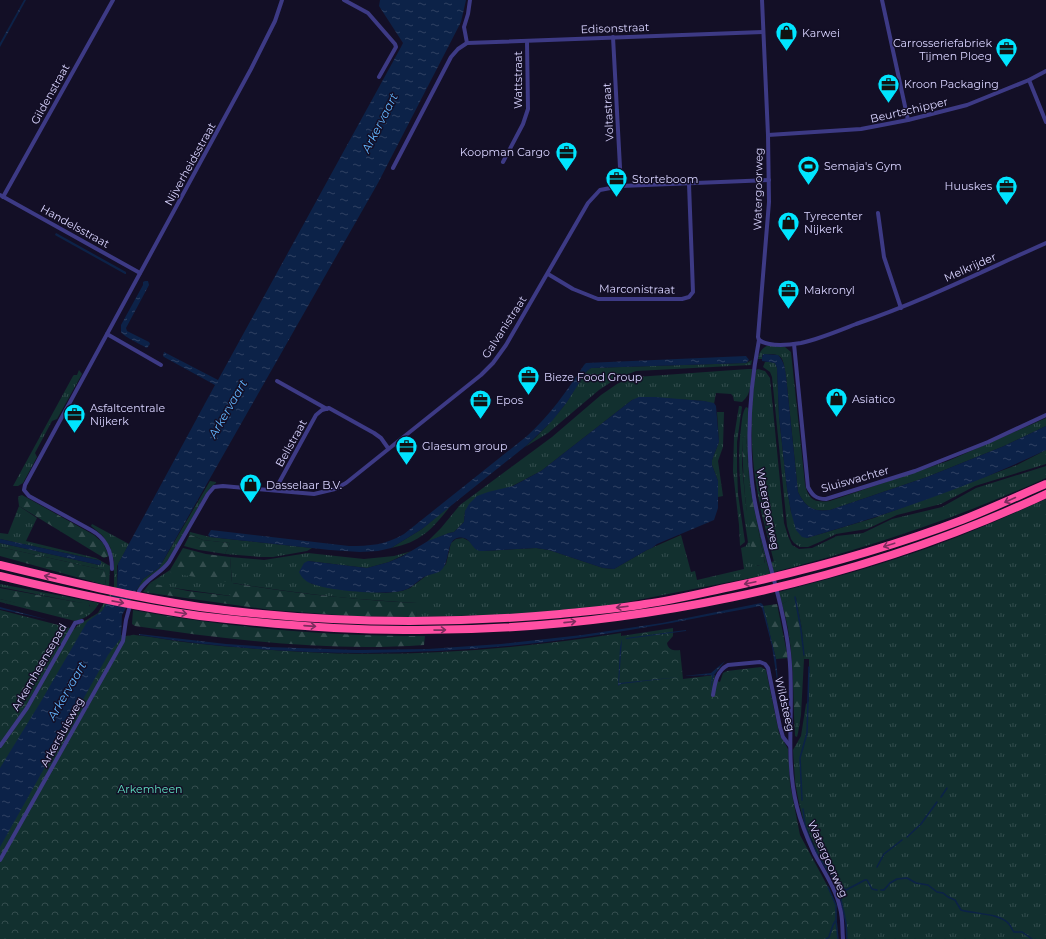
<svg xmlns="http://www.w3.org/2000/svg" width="1046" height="939" font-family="Montserrat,sans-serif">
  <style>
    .grass { fill: url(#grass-tufts); fill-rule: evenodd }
    .forest { fill: url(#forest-firs) }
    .park { fill: url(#park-crowns) }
    .water { fill: url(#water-ripples) }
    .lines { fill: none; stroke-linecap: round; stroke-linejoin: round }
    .stream { stroke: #0c2248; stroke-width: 1.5 }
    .minor { stroke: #3d3a85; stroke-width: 4 }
    .motorway { stroke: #ff4fa3; stroke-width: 8 }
    .oneway { stroke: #7d2c5e }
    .labels { text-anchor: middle; stroke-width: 3; stroke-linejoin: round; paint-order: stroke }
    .street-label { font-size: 11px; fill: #d9d4ff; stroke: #130f26 }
    .poi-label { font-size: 11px; fill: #d9d4ff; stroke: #130f26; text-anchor: start }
    .park-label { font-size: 11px; fill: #5fe0c0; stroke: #130f26 }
    .water-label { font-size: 12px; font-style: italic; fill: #62b6ff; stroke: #130f26 }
  </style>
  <defs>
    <pattern id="grass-tufts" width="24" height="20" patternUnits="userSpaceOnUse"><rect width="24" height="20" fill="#12302f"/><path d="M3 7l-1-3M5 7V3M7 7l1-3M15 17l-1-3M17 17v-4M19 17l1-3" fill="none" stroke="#344d4e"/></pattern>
    <pattern id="forest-firs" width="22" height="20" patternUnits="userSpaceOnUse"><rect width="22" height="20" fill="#12302f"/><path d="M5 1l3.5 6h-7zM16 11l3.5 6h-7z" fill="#344d4e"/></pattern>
    <pattern id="park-crowns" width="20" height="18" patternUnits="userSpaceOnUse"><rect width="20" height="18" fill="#12302f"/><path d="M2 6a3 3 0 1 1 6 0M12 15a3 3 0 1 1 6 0" fill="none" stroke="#344d4e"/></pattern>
    <pattern id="water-ripples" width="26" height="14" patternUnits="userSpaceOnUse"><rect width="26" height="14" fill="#0c2248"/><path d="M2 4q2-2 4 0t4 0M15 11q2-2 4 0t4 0" fill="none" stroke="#2f4163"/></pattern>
  </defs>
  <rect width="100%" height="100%" fill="#130f26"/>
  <!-- grass -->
  <g class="grass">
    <path d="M769,345l16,2 6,5 14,132c3,16 10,19 25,17l118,-40 98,-43v8l-42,20 -77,31 -97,33c-17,2 -24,-2 -32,-18l-12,-116c-3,-19 -3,-24 -24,-21v4h-4c1,-7 4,-11 11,-14z"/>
    <path d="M752,360l-1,5 -115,6 -22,9 -15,10 -51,43 -23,14c15,-13 29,-28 41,-44 7,-9 16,-30 25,-35l155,-5z"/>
    <path d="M765,362h6l4,1 2,5 2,49 8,72 4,23 16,26 67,-20 143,-53 29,-15v14l-71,22 -34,18 -44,11 -30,14 -31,5 -14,7 -14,6h-8l-6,-4 -3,-4 -4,-13 -15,-149 -2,-5 -7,-5z"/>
    <path d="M748,369h4c-1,12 0,25 -10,33l-8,-1 -1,-5 -2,-2 -15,-1 -2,11 -10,-3 -60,-4 -12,3 -91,71 -76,40 -1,11 -10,10 -5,1 -22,9 14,-14 19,-23 92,-68 49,-42 16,-11 8,-4 11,-3z"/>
    <path d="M758,369l7,2 5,7 14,145 4,13 4,9 7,4 13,-1 25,-12 26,-3 29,-14 50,-12 34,-19 70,-22v12c-88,40 -179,70 -272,94l-3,-10 8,-2 -11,-46 -6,1c-11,-51 -14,-93 -6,-145z"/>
    <path d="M79,370l3,4 -25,45 -5,2 -17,32 2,4 -14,26 -5,3h-5l60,-110 1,-1h3z"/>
    <path d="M739,406h2l1,1 -5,35v27l1,25 7,48 -5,4 -1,-21 -6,-54 1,-34z"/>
    <path d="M746,407l2,1c-1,56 7,112 22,166l-158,31 -88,9 -108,3 1,-14c-62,-3 -123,-10 -184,-20l-2,13 -72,-10 -9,-3 20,-13 1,2 61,10 -2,-25 34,3 44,-7 56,6 30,-3 18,-5 -23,11 -22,6 -59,-7 -6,15 10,8 34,6 40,3 16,-2 8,-3 16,-12 13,-5 7,-7 5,-21 5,-4 7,-1 6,3 7,8 7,2 53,-3 13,2 54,18 11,1 33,-19 34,-15 10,37 4,-1 2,9 47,-11 -3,-21 5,-2 2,-4c-6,-38 -12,-76 -7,-114 1,-7 1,-15 5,-21zM746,436l3,46 16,81 -8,3 -11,-60 -4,-41v-27z"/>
    <path d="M717,412h7l-1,35 -5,14 5,35 -5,1v-16l-6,-16v-5l7,-18z"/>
    <path d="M210,481l6,1v1l-5,4 -7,10 -34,60 -8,11 -12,8 -14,15 7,-12 16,-11z"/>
    <path d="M1046,499v440h-199l-1,-16 -5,-23 5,-10 -19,-20 -6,-10 -18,-41 -5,-21 -3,-16 -2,-32 8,-14 5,-32 3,-3v-42h-5l-2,-30 -6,-32 -14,7 -3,-12c51,-13 102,-27 152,-45 39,-14 77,-31 115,-48z"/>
    <path d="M452,504c-19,24 -30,38 -61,44l31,-19z"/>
    <path d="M19,506l18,12 -11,23 70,17 14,8 -1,20 -4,-1 1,-4 -2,-11 -104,-23v-4l99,22 2,-1 -3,-4 -98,-21v-6l8,1z"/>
    <path d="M92,524l37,20 -12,22v21l-10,18 -67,98 32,-72 6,-6 20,-12 16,-27v-25l-4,-14 -8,-12 -11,-9z"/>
    <path d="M190,532l20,5 102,11 -5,3 -34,6h-12l-36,-3 5,-11 -27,-3 -12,-5 -2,1z"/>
    <path d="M0,584l99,19c-5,10 -14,16 -24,18l-75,-19v-3l68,16h11l11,-9v-2l-14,-2 -76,-15z"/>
    <path d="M794,715h7l-3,18 -1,4 -2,-1z"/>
  </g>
  <!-- forest -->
  <g class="forest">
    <path d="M746,436l3,46 16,82 -9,2c-10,-43 -13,-85 -14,-128z"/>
    <path d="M22,495l72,40 9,8 6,13 -5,2 -85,-52 -1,-8 1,-2z"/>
    <path d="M768,514l1,1 10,33 1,13 -6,1 -12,-47z"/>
    <path d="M191,535l12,5 27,3 -5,11 -26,-4 -15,-4 5,-10z"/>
    <path d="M0,547l104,23 2,8 -1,7 -105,-29z"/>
    <path d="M183,548l23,6 24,3 2,26c62,10 123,17 186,20l-2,14 -64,-1 -81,-6 -128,-18 7,-9 38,8 42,5 2,-13 -61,-10 -1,-3z"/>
    <path d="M0,588l76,14 12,1 2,1c-1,6 -4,9 -10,11 -14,3 -64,-12 -80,-16z"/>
    <path d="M796,596l6,33 2,30 -3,56h-7c-1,-37 -1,-75 -12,-111z"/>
    <path d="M777,604l11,54 -12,1 -13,-53z"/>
    <path d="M133,610c96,18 194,26 292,26l-1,9c-96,7 -193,-5 -289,-19l-3,-2z"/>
  </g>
  <!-- park -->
  <path class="park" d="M0,610l74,19 52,7c4,0 6,-2 9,-1 19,2 38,6 57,8 37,4 75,7 112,9 106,6 213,-3 317,-19v3l52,-8v8l-6,7c1,7 7,8 13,7l3,29 32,-4 -1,5 6,2 3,-9 4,-2 34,-4 5,3 13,63 9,16 2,35 10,51 28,52 8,18 2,34h-838z"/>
  <!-- water -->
  <g class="water">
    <path d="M24,0h2l-26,47v-4z"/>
    <path d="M380,0h86l-5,22 -83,161 -219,385 -16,11 -21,36 -1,23 -13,17 -108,192v-79l40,-65 47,-81 15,-11 15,-24 1,-23 97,-179 -51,-28 -1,-1 1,-4 54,28 183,-333 2,-4 -24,-37z"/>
    <path d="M56,233l70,39v2h-1l-70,-39z"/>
    <path d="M145,281h3l1,4 -23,43 1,3 22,11 1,2 -3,4c-5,-3 -23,-11 -26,-16 0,-2 0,-5 0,-7l22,-40v-3z"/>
    <path d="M763,354l15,1c6,6 7,13 8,21l12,116c8,16 15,20 32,18l97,-33 77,-31 42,-20v24c-77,37 -157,64 -239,88l-5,-1 -6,-7 -5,-18 -4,-23 -8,-72 -2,-49 -2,-5 -13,-2v-3z"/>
    <path d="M746,356l3,4 -3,3 -155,5 -5,4 -19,30 -15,19 -25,24 -105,84 -31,19 -13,3 -18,1 -30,-2 -120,-13 -2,-2 3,-5 138,16c21,0 36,-1 55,-12l123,-98c23,-21 40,-45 57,-71l2,-2z"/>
    <path d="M639,397h16l49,4 10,2 2,3 3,36 -7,18v5l6,16v27l-4,12 -57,24 -5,4 -5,2 -33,19 -11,-1 -54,-18 -13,-2 -53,3c-2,0 -4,0 -6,-1 -7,-4 -7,-15 -20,-12 -12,4 -6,27 -18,34 -5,2 -10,2 -15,5 -8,5 -13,12 -23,14 -18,4 -71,0 -88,-7 -7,-2 -11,-6 -14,-12l5,-9 4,-2 59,7 22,-6 14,-6 25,-15 21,-8 5,-1 10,-10 1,-11 4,-7 8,-8 11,-4 25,-6 28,-15 91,-71z"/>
    <path d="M0,539l98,21 3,1v3l-2,1 -99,-22z"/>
    <path d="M761,603l2,2 13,54 3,35 -7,-48 -10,-38 -2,-2c-58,11 -117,23 -176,31 -147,21 -298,22 -445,-2v-1l87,10 43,3 87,3 72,-1 73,-5 81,-9 80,-12z"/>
    <path d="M0,607l49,13 -49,-11z"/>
    <path d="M686,630v1l-60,8v-1z"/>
    <path d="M622,639l-3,44 60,-6 -58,7 -3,2 2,-39z"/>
    <path d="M725,661l-11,14 -4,17 2,-15 -1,-2 -27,1 27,-3z"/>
  </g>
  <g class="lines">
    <!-- stream -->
    <g class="stream">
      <path d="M795,597l6,33 3,25"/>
      <path d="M941,797l6,-9"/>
      <path d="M802,800l-2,-42 7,-25 2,-66"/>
      <path d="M803,809c1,6 1,13 3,19 6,19 24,51 40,62l-1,1"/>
      <path d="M907,837l14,-13 16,-22"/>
      <path d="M877,867l7,-13 18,-14"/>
      <path d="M846,890l19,-10h2l5,9 5,1"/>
      <path d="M881,890h3l6,-7 7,-4 10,-1 9,5 12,2 9,7 6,1 5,4 7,3 6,10c13,4 39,3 48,14 2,2 3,6 5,8h8l10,7"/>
      <path d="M842,895l-1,5 5,23 1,16"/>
      <path d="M836,920l2,19"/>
      <path d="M826,939l3,-2 4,-12 3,-5v-15l-8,-18"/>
    </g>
    <!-- minor -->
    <g class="minor">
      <path d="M344,0l24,13 27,31 1,3 -17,30"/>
      <path d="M762,0l6,135 1,67 -11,135 1,3c-10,52 -13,105 -5,157 9,52 29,103 35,156 6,51 -5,104 8,154 4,16 10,31 17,46 9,17 22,36 26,55 3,10 2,21 3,31"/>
      <path d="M882,0l26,120"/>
      <path d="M613,37l8,149"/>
      <path d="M467,43l-3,-16 4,-13 2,-14"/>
      <path d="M1029,80l17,42"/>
      <path d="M768,135l93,-6 47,-9 59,-15 62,-25 17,-9"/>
      <path d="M503,162l20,-38 5,-15 -1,-68"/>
      <path d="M393,168l58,-111 7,-8 9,-6 296,-11"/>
      <path d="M0,195l140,78"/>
      <path d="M3,197l110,-197"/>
      <path d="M878,213l6,44 17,51"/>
      <path d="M548,274l25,15 25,10h84l7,-2 4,-5 -4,-108"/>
      <path d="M107,334l54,31"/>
      <path d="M759,340c10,7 30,5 42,3 18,-4 37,-12 55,-19 65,-22 127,-53 190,-81"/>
      <path d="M794,344l14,143c4,8 8,12 18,12l89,-28 73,-29 58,-27"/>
      <path d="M277,381l50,28"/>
      <path d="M275,490l41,-75 6,-5 7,-2 45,25 7,5 7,10"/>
      <path d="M112,569c0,-17 -6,-31 -21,-39l-62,-34 -5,-6 1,-5 226,-416 24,-48 7,-21"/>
      <path d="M139,591c8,-13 21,-17 30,-29l39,-68 6,-7 9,-1 91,8 21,-5 11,-6 135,-108 12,-12 13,-18 82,-142 12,-13 21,-4 148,-6"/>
      <path d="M713,695c2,-11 3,-24 15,-30l32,-3 5,2 3,4 12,59 3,10 7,9"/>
      <path d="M0,746l27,-38 48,-85 7,-2"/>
      <path d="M0,860l123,-219 3,-21 3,-11"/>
    </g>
    <!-- motorway -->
    <g class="motorway">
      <path d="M0,565c66,16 132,32 200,42 119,16 240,18 360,7 28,-3 57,-5 85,-10 29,-4 57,-11 85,-17 78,-17 156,-38 232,-67 28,-11 56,-24 84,-36"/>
      <path d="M0,576c66,16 133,31 200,40 68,8 136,14 204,14 216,2 446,-44 642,-136"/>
    </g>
  </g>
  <!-- one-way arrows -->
  <defs><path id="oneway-shaft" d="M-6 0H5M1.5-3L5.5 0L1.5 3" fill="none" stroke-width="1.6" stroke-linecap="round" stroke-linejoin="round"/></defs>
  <g class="oneway">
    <use href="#oneway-shaft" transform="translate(1010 500) rotate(156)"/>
    <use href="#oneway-shaft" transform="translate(889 545) rotate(162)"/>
    <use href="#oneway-shaft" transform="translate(50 577) rotate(-166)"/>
    <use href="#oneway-shaft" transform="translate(750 583) rotate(168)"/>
    <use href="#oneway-shaft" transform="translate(118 602) rotate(11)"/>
    <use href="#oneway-shaft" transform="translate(622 607) rotate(173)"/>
    <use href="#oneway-shaft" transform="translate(181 613) rotate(9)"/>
    <use href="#oneway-shaft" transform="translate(570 622) rotate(-6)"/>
    <use href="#oneway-shaft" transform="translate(310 626) rotate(4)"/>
    <use href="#oneway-shaft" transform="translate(440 630) rotate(-1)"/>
  </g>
  <!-- icons -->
  <defs>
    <symbol id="shop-pin" viewBox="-11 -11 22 30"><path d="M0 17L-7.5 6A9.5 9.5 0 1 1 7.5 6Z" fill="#00e5ff" stroke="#130f26"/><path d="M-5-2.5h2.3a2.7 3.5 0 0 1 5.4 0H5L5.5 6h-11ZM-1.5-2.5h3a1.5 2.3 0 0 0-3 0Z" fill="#111"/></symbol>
    <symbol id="office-pin" viewBox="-11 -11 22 30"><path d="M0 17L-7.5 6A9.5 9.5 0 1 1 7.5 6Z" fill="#00e5ff" stroke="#130f26"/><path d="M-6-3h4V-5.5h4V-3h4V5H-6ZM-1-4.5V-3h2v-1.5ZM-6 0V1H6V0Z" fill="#111"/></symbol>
    <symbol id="stadium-pin" viewBox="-11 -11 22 30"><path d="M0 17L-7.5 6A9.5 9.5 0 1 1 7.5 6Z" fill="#00e5ff" stroke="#130f26"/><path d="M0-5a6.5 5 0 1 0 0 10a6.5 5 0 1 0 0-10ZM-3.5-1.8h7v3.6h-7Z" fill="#111"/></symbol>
  </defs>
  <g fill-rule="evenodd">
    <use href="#shop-pin" x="774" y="20" width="25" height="34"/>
    <use href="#office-pin" x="994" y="36" width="25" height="34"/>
    <use href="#office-pin" x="876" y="72" width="25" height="34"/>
    <use href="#office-pin" x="554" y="140" width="25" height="34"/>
    <use href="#stadium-pin" x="796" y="154" width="25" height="34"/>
    <use href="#office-pin" x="604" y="166" width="25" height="34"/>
    <use href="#office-pin" x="994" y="174" width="25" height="34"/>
    <use href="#shop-pin" x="776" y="210" width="25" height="34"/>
    <use href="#office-pin" x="776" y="278" width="25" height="34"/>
    <use href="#office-pin" x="516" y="364" width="25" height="34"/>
    <use href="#shop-pin" x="824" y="386" width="25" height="34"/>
    <use href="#office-pin" x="468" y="388" width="25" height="34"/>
    <use href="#office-pin" x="62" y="402" width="25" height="34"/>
    <use href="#office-pin" x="394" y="434" width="25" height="34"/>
    <use href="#shop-pin" x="238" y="472" width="25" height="34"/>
  </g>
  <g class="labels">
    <!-- street labels -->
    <g class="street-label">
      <text transform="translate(615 28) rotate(-2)" y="4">Edisonstraat</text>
      <text transform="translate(518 80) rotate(-90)" y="4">Wattstraat</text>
      <text transform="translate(50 94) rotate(-61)" y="4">Gildenstraat</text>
      <text transform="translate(909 110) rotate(-13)" y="4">Beurtschipper</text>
      <text transform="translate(608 112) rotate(-93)" y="4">Voltastraat</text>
      <text transform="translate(190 164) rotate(-61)" y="4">Nijverheidsstraat</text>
      <text transform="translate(758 189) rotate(-89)" y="4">Watergoorweg</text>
      <text transform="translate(75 226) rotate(29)" y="4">Handelsstraat</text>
      <text transform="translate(970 267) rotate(-24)" y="4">Melkrijder</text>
      <text transform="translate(637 289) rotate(1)" y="4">Marconistraat</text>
      <text transform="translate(504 327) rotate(-57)" y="4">Galvanistraat</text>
      <text transform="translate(291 443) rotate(-61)" y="4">Bellstraat</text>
      <text transform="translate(855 479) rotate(-16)" y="4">Sluiswachter</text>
      <text transform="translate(768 509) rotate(79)" y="4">Watergoorweg</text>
      <text transform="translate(39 667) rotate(-60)" y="4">Arkemheensepad</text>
      <text transform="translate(785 704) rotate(77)" y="4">Wildsteeg</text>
      <text transform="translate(62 732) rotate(-61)" y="4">Arkersluisweg</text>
      <text transform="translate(828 859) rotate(66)" y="4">Watergoorweg</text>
    </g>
    <!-- poi labels -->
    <g class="poi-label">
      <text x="802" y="37">Karwei</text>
      <text x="992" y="47" text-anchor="end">Carrosseriefabriek<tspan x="992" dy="13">Tijmen Ploeg</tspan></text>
      <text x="904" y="88">Kroon Packaging</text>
      <text x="550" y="156" text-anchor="end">Koopman Cargo</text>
      <text x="824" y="170">Semaja's Gym</text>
      <text x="632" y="183">Storteboom</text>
      <text x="992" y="190" text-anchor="end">Huuskes</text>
      <text x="804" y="220">Tyrecenter<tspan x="804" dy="13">Nijkerk</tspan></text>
      <text x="804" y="294">Makronyl</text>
      <text x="544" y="381">Bieze Food Group</text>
      <text x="852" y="403">Asiatico</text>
      <text x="496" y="404">Epos</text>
      <text x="90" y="412">Asfaltcentrale<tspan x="90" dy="13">Nijkerk</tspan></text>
      <text x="422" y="450">Glaesum group</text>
      <text x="266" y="489">Dasselaar B.V.</text>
    </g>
    <!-- park labels -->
    <g class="park-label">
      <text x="150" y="793">Arkemheen</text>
    </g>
    <!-- water labels -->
    <g class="water-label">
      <text transform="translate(380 123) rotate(-63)" y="4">Arkervaart</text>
      <text transform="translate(228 409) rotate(-60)" y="4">Arkervaart</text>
      <text transform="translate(67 691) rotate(-60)" y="4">Arkervaart</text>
    </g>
  </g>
</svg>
